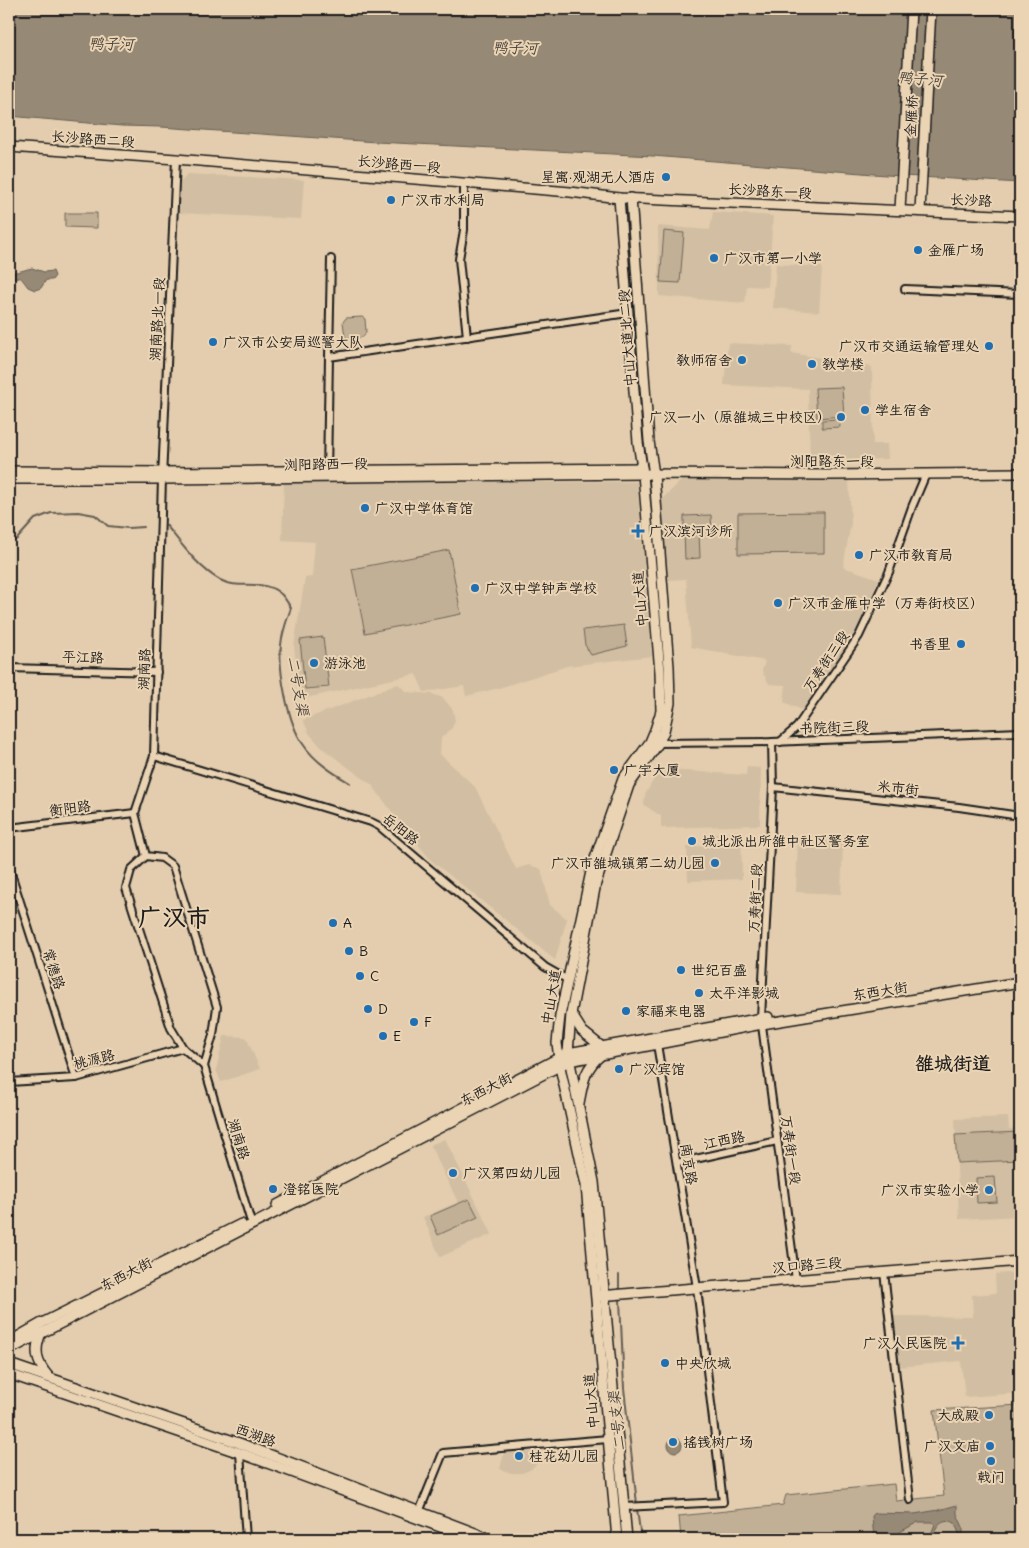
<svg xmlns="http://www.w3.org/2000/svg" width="1029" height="1548" font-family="Delius,'LXGW WenKai TC',sans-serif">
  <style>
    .built { fill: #d2bea2 }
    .green { fill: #c2b096; stroke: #6f6659 }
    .water { fill: #968976; stroke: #655d52 }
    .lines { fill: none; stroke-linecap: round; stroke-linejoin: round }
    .stream { stroke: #655d52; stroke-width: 2 }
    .street-casing { stroke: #1c1c1c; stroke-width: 10 }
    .secondary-casing { stroke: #1c1c1c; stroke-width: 12 }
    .street { stroke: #ebd4b4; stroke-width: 6 }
    .secondary { stroke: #ebd4b4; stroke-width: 9 }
    .poi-dot { fill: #1f6fb2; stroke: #ebd4b4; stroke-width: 2 }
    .labels { text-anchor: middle; stroke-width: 4; stroke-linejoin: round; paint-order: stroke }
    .street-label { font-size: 14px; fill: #1c1c1c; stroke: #ebd4b4 }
    .poi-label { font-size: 14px; fill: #1c1c1c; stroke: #ebd4b4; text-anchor: start }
    .water-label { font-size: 15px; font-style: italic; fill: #47423c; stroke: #ebd4b4 }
    .district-label { font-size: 19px; font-weight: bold; fill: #1c1c1c; stroke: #ebd4b4 }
    .town-label { font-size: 24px; font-weight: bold; fill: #1c1c1c; stroke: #ebd4b4 }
  </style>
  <rect width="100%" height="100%" fill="#e3cdae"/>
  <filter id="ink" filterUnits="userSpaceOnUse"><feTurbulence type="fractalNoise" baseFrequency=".02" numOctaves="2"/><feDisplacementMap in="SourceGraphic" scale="10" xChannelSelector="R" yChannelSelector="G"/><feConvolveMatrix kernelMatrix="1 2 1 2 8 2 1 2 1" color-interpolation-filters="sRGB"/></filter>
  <g filter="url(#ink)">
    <!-- built -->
    <g class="built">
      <path d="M187,174l117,6 -3,39 -123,-6 1,-29z"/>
      <path d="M713,212l60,4 -5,71 -21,-1 -2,17 -86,-7 -1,-70 52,4z"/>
      <path d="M776,264l46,3 -3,45 -46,-4z"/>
      <path d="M728,343l64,3 -1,7 81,14 1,77h14l1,15 -78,2 -2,-72 -84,-4z"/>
      <path d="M849,479l2,44 -8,44 36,12 -20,47 -57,84 -18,-8 2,-17 -17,-1 -7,-13 3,-10 -74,-14 -5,-68 -20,1 -6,-79 22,-21z"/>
      <path d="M284,482h353l15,174 -85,10 -68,22 -33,8 -2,-10 -40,6 -8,-18 -115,25 -7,-53 11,-68 7,-1 3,-35 -33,-2z"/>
      <path d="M398,684l9,8 25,2 11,4 10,12 2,10 -3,8 -11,10 -1,16 35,33 41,82 13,-4 12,4 9,36 17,14 -12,41 -123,-99 -27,-32 -33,-44 -50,-37 -13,-15 -6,-13z"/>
      <path d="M747,767l14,1 -1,57 -99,3v-12l-17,-11 1,-10 10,-18 16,-7 75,5z"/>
      <path d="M741,831l1,48 -54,2 -1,-34 16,-1v-10z"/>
      <path d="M798,840l45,2 -2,52 -45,-2z"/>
      <path d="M224,1036l22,1 14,32 -39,13 -5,-12z"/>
      <path d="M1008,1117l1,12 11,-1v88l-61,3 -4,-100z"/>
      <path d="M445,1139l47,95 -52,23 -17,-40 35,-15 -28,-57z"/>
      <path d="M1020,1272v121l-55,4 -4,-36 -62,6 -5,-51 79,1 -1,-22 24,-2 -1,-19z"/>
      <path d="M525,1448l15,13 -10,9 -8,3h-11l-11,-4 5,-19z"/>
    </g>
    <!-- green -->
    <g class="green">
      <path d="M65,213h32v15l-32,-1z"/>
      <path d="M664,231l20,2 -4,50 -20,-1z"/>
      <path d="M362,317l3,2 1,13 -3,5 -14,2 -4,-2 -2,-15 3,-4z"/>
      <path d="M842,387l2,29 -27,2 -2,-30z"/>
      <path d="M839,419l1,8 -18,1v-8z"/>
      <path d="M824,512v41l-86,1v-41z"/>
      <path d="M711,515l1,15 -28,1v-15z"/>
      <path d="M699,531l1,27 -15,1 -1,-28z"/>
      <path d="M449,550l12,64 -96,19 -13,-64z"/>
      <path d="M624,625l3,21 -36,9 -6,-10 -2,-15z"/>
      <path d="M323,637l6,50 -24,2 -5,-49z"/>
      <path d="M1019,1132l1,28 -63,3 -2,-28z"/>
      <path d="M995,1177l2,25 -20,1 -1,-25z"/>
      <path d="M469,1199l9,18 -40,18 -8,-19z"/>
      <path d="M1020,1405v134h-339l-2,-23 104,-11 3,-10 108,-11 2,17 48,-5 -10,-86z"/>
    </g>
    <!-- water -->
    <g class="water">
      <path d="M9,9h1011v174l-134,-8 -233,-19 -277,-14 -215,-15 -39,-1 -113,-10z"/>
      <path d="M32,268l12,4 9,-1 2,5 -3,4h-6l-5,8 -6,2 -7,-3c-11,-14 -3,-7 -19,-10v-7l8,2z"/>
      <circle cx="675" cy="1445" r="7"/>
      <path d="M999,1473l-3,7 -4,2 -7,-2 -2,-6z"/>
      <path d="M957,1505v9l6,13v12h-2l-6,-16c-14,-8 -20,5 -23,16h-3l6,-15 -3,-2h-14l-18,10 -1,7h-25l-2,-23 3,-3 39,1 25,-4z"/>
    </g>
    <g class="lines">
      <!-- stream -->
      <g class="stream">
        <path d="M166,525c15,18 32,43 54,55 20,11 44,-3 62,15 4,4 6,9 9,13 -4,12 -9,24 -10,37 -3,25 7,78 22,99 11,17 30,29 47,39"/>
        <path d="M9,541l8,-2 18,-20 16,-6 27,-1 17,3 13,11 20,2 16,-1"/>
        <path d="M619,1275v13"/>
        <path d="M620,1300l4,88 13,116"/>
        <path d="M637,1509l4,30"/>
      </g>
      <defs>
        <g id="street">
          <path d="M176,159l-14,320 -8,277 -19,57 11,43 16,2 11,8 44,141 -4,28 -9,31 46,153"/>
          <path d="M464,183v47l-5,29 8,78"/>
          <path d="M905,289l115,5"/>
          <path d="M329,357l2,-98"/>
          <path d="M327,474l2,-117 299,-44"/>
          <path d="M9,668l148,4"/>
          <path d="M772,742l1,45 -12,231 35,262"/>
          <path d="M780,742l17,-15 62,-91 30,-64 23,-65 14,-33"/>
          <path d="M654,743l118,-1 248,-10"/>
          <path d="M154,756l217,66 8,4 166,141 23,13"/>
          <path d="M773,787l186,20 61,9"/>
          <path d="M9,828l126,-15"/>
          <path d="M146,856l-15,14 -5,18 45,140 12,20 21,18"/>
          <path d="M9,867l67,211"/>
          <path d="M9,1082l67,-4 107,-30"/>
          <path d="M677,1163l100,-22"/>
          <path d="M884,1272l26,228"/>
          <path d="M240,1453l6,86"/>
          <path d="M624,1507l99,-5 -26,-214 -40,-244"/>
          <path d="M419,1512l24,-59 165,-14"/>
        </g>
        <g id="secondary">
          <path d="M9,147l167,12 394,33 49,6 401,18"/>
          <path d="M900,210l11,-201"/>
          <path d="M920,211l11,-202"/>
          <path d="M9,471l153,1 480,-4"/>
          <path d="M9,479h153l481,-5 188,1 189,-2"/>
          <path d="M572,1015l10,16 20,16"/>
          <path d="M579,1103c4,-20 5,-34 22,-48"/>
          <path d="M277,1205l291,-152 200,-36"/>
          <path d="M599,1296l421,-35"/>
          <path d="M41,1333c-7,17 -5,29 7,43"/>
          <path d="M9,1342l33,-19 199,-99"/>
          <path d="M9,1350l560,-289 193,-37 258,-42"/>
          <path d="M9,1364l230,79 252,96"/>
          <path d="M9,1374l231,79 233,86"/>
          <path d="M617,1539l-31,-354 -26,-118 -3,-24 3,-27 32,-149 31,-88 27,-37 5,-12 6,-19 -1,-39 -17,-198 -5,-32 -19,-244"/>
          <path d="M627,1539l-33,-357 -26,-129 3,-39 25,-131 33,-98 29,-41 6,-13 6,-28 -1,-36 -7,-89 -8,-103 -5,-34 -18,-243"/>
        </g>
      </defs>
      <!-- street casing -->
      <use href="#street" class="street-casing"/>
      <!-- secondary casing -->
      <use href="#secondary" class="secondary-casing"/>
      <!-- street -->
      <use href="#street" class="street"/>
      <!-- secondary -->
      <use href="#secondary" class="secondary"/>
    </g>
  </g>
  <!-- markers -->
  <g class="poi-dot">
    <circle cx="666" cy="177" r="5"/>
    <circle cx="391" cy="200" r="5"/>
    <circle cx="918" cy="250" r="5"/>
    <circle cx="714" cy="258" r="5"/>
    <circle cx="213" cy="342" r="5"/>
    <circle cx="989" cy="346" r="5"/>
    <circle cx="742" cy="360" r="5"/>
    <circle cx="812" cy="364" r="5"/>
    <circle cx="865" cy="410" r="5"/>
    <circle cx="841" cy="417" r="5"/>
    <circle cx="365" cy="508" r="5"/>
    <path d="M635.5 523.5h5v5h5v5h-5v5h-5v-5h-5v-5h5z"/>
    <circle cx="859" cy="555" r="5"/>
    <circle cx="475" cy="588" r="5"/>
    <circle cx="778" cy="603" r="5"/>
    <circle cx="961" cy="644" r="5"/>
    <circle cx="314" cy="663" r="5"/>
    <circle cx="614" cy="770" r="5"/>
    <circle cx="692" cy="841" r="5"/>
    <circle cx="715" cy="863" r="5"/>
    <circle cx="333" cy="923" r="5"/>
    <circle cx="349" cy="951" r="5"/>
    <circle cx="681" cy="970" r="5"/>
    <circle cx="360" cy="976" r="5"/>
    <circle cx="699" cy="993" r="5"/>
    <circle cx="368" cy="1009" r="5"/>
    <circle cx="626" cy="1011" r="5"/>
    <circle cx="414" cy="1022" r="5"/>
    <circle cx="383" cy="1036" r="5"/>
    <circle cx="619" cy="1069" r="5"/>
    <circle cx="453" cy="1173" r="5"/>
    <circle cx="273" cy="1189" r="5"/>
    <circle cx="989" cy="1190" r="5"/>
    <path d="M955.5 1335.5h5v5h5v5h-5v5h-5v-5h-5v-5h5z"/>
    <circle cx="665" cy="1363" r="5"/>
    <circle cx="989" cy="1415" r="5"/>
    <circle cx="673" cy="1442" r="5"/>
    <circle cx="990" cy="1446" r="5"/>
    <circle cx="519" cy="1456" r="5"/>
    <circle cx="991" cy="1461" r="5"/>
  </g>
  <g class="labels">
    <!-- street labels -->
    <g class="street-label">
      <text transform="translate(911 116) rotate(-87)" y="5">金雁桥</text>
      <text transform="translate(93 139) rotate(4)" y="5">长沙路西二段</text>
      <text transform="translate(399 164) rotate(5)" y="5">长沙路西一段</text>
      <text transform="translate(770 191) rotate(3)" y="5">长沙路东一段</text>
      <text transform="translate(971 200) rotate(3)" y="5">长沙路</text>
      <text transform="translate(157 319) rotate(-87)" y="5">湖南路北一段</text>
      <text transform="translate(627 338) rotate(-94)" y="5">中山大道北二段</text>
      <text x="832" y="466">浏阳路东一段</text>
      <text transform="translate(326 464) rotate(-1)" y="5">浏阳路西一段</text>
      <text transform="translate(640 599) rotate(-95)" y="5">中山大道</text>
      <text transform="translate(83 657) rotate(2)" y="5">平江路</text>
      <text transform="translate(826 661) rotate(-56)" y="5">万寿街三段</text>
      <text transform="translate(144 669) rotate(-88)" y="5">湖南路</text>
      <text transform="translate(834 727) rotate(-2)" y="5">书院街三段</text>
      <text transform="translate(898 788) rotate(6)" y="5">米市街</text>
      <text transform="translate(70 808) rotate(-7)" y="5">衡阳路</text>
      <text transform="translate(401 829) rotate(39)" y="5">岳阳路</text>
      <text transform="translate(755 898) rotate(-87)" y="5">万寿街二段</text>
      <text transform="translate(54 969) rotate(72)" y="5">常德路</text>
      <text transform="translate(880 991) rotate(-9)" y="5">东西大街</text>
      <text transform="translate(551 997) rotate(-80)" y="5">中山大道</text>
      <text transform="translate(94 1059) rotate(-14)" y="5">桃源路</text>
      <text transform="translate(486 1089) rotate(-27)" y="5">东西大街</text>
      <text transform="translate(239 1139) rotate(73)" y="5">湖南路</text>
      <text transform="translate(724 1140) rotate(-12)" y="5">江西路</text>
      <text transform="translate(791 1150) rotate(82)" y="5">万寿街一段</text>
      <text transform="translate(689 1164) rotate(81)" y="5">南京路</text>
      <text transform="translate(807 1265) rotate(-5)" y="5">汉口路三段</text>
      <text transform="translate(126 1274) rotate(-27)" y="5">东西大街</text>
      <text transform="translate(591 1401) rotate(-95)" y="5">中山大道</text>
      <text transform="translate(256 1435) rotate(20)" y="5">西湖路</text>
    </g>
    <!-- poi labels -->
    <g class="poi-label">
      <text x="656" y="182" text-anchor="end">星寓·观湖无人酒店</text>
      <text x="401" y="205">广汉市水利局</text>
      <text x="928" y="255">金雁广场</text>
      <text x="724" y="263">广汉市第一小学</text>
      <text x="223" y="347">广汉市公安局巡警大队</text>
      <text x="979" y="351" text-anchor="end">广汉市交通运输管理处</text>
      <text x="732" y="365" text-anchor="end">教师宿舍</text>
      <text x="822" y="369">教学楼</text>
      <text x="875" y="415">学生宿舍</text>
      <text x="831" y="422" text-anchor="end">广汉一小（原雒城三中校区）</text>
      <text x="375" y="513">广汉中学体育馆</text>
      <text x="649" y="536">广汉滨河诊所</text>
      <text x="869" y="560">广汉市教育局</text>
      <text x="485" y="593">广汉中学钟声学校</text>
      <text x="788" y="608">广汉市金雁中学（万寿街校区）</text>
      <text x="951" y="649" text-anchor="end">书香里</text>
      <text x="324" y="668">游泳池</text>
      <text x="624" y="775">广宇大厦</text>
      <text x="702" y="846">城北派出所雒中社区警务室</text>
      <text x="705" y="868" text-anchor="end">广汉市雒城镇第二幼儿园</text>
      <text x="343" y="928">A</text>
      <text x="359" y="956">B</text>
      <text x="691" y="975">世纪百盛</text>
      <text x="370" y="981">C</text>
      <text x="709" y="998">太平洋影城</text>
      <text x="378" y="1014">D</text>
      <text x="636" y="1016">家福来电器</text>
      <text x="424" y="1027">F</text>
      <text x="393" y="1041">E</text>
      <text x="629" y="1074">广汉宾馆</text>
      <text x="463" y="1178">广汉第四幼儿园</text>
      <text x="283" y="1194">澄铭医院</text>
      <text x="979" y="1195" text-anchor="end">广汉市实验小学</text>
      <text x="947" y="1348" text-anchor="end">广汉人民医院</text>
      <text x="675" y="1368">中央欣城</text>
      <text x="979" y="1420" text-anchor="end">大成殿</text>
      <text x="683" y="1447">摇钱树广场</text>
      <text x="980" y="1451" text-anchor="end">广汉文庙</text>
      <text x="529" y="1461">桂花幼儿园</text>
      <text x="991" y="1482" text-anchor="middle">戟门</text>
    </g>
    <!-- water labels -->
    <g class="water-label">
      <text transform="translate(111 44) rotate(1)" y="5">鸭子河</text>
      <text transform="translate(515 48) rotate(1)" y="5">鸭子河</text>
      <text transform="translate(920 79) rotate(5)" y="5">鸭子河</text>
      <text transform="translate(298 686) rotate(80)" y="5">二号支渠</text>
      <text transform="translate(617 1421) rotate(-96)" y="5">二号支渠</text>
    </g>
    <!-- district labels -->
    <g class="district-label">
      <text x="953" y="1070">雒城街道</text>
    </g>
    <!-- town labels -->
    <g class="town-label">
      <text x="174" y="926">广汉市</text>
    </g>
  </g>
  <!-- margin -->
  <rect width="1029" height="1548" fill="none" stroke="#ebd4b4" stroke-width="30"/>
  <rect x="15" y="15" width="999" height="1518" fill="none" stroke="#1c1c1c" stroke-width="2" filter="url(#ink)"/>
</svg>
